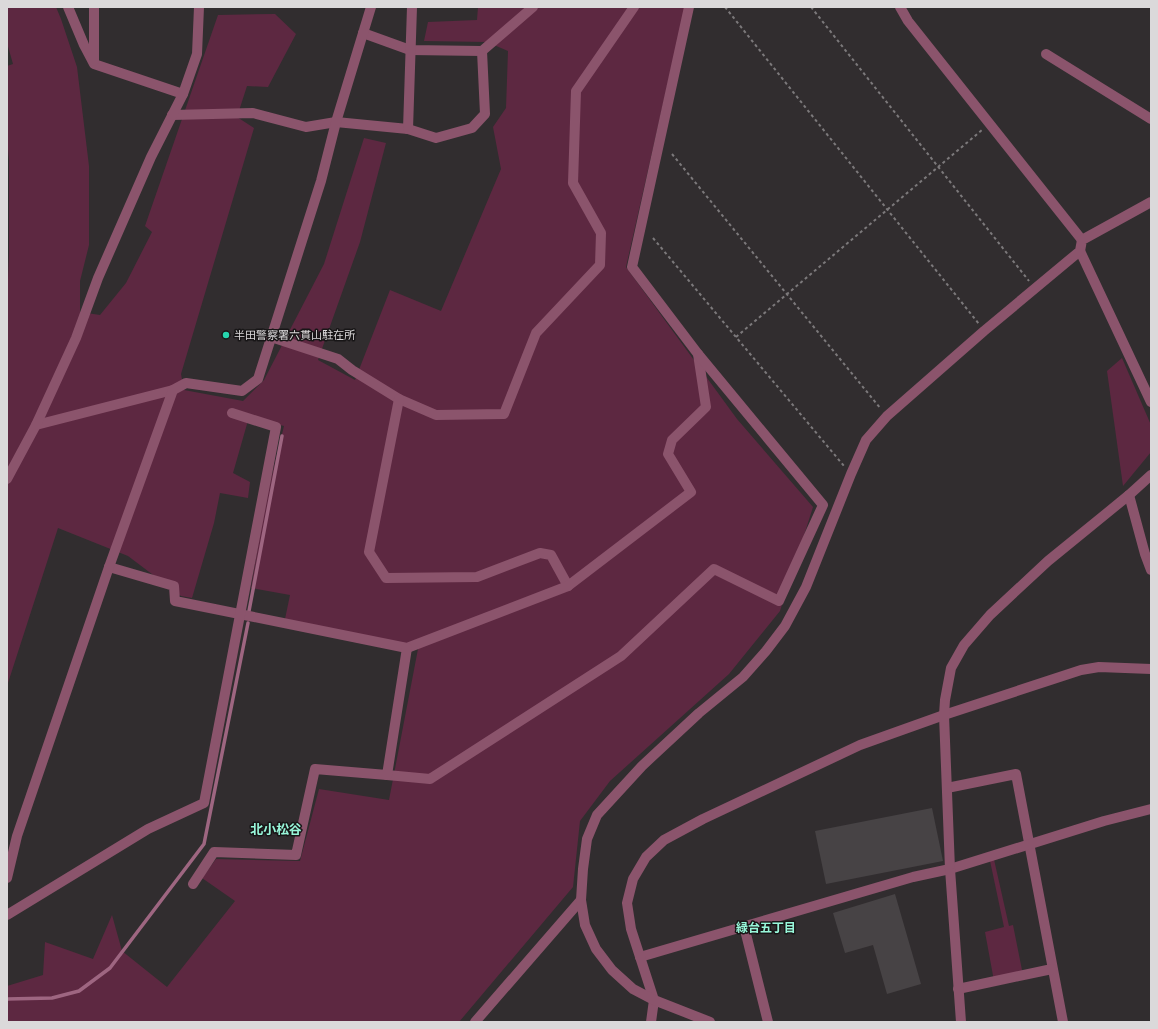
<svg xmlns="http://www.w3.org/2000/svg" width="1158" height="1029" font-family="'Varela Round','Noto Sans JP',sans-serif">
  <style>
    .green { fill: #5d2841 }
    .lines { fill: none; stroke-linecap: round; stroke-linejoin: round }
    .stream { stroke: #9e6681; stroke-width: 3.5 }
    .building { fill: #474345 }
    .path { stroke: #7c797b; stroke-width: 2; stroke-dasharray: 3 3; stroke-linecap: butt }
    .minor { stroke: #8b546c; stroke-width: 10 }
    .poi-dot { fill: #26d5ae; stroke: #181617; stroke-width: 1.5 }
    .labels { text-anchor: middle; stroke-width: 3; stroke-linejoin: round; paint-order: stroke }
    .poi-label { font-size: 11px; fill: #dbd9da; stroke: #181617; text-anchor: start }
    .neighbourhood-label { font-size: 12px; font-weight: bold; fill: #98f7da; stroke: #181617 }
    .quarter-label { font-size: 13px; font-weight: bold; fill: #98f7da; stroke: #181617 }
  </style>
  <rect width="100%" height="100%" fill="#312d2f"/>
  <!-- green -->
  <g class="green">
    <path d="M7,7h49l5,12 16,48 12,99v79l-9,36v31l20,3 26,-32 26,-51 -7,-6 73,-211 57,-1 21,20 -28,53 -21,-1 -10,31 17,11 -73,246 3,16 59,11 21,-21 60,-116 40,-126 22,5 -26,99 -42,118 37,20 35,-90 51,21 60,-142 -8,-42 13,-19 2,-57 -21,-9 -63,-1 4,-19 49,-2 1,-13h207l-59,260 111,152 76,88 -33,104 -51,63 -119,107 -30,40 -7,66 -114,135h-452v-36l36,-11 2,-33 48,17 19,-44 10,36 45,36 68,-86 -33,-23 14,-19 84,2 19,-72 70,11 29,-151 -133,-30 5,-24 -39,-7 14,-85 19,-77 -35,-9 -16,56 17,9 -2,16 -28,-5 -6,30 -22,75 -11,-2 -53,-40 -70,-28 -51,158v-380l2,-53v-93l-2,-22v-72l6,-2 -6,-21z"/>
    <path d="M1122,358l29,67v27l-28,34 -16,-115z"/>
    <path d="M993,855l16,71 4,-1 10,50 -29,6 -9,-49 19,-5 -15,-71z"/>
  </g>
  <g class="lines">
    <!-- stream -->
    <g class="stream">
      <path d="M249,611l33,-175"/>
      <path d="M7,999l45,-1 27,-7 31,-23 94,-124 44,-221"/>
    </g>
  </g>
  <!-- building -->
  <g class="building">
    <path d="M932,808l11,53 -117,23 -11,-53z"/>
    <path d="M895,894l26,90 -34,10 -14,-49 -28,8 -12,-40z"/>
  </g>
  <g class="lines">
    <!-- path -->
    <g class="path">
      <path d="M725,7l254,317"/>
      <path d="M811,7l218,274"/>
      <path d="M672,154l209,255"/>
      <path d="M653,238l191,228"/>
      <path d="M736,337l246,-207"/>
    </g>
    <!-- minor -->
    <g class="minor">
      <path d="M68,7l16,38 10,19 89,30"/>
      <path d="M94,7v54"/>
      <path d="M900,7l8,14 174,219"/>
      <path d="M363,33l47,17 72,1"/>
      <path d="M1046,54l105,65"/>
      <path d="M172,115l81,-2 53,14 30,-5 72,7 28,9 36,-10 13,-14 -3,-63 51,-44"/>
      <path d="M408,129l4,-122"/>
      <path d="M1080,251l71,151"/>
      <path d="M271,337l67,22 14,11 47,29 37,16 68,-1 32,-81 64,-68 1,-32 -28,-50 3,-92 58,-84"/>
      <path d="M399,399l-30,153 17,26 91,-1 63,-24 11,2 17,31"/>
      <path d="M36,425l137,-35"/>
      <path d="M7,479l29,-54 40,-87 22,-60 53,-121 32,-63 14,-40 2,-47"/>
      <path d="M1129,495l16,59 6,16"/>
      <path d="M109,567l65,19 1,15 232,47 161,-62 123,-94 -23,-38 4,-14 34,-33 -8,-53 -66,-87 57,-260"/>
      <path d="M387,775l43,4 191,-123 93,-87 65,32 44,-96 -125,-151"/>
      <path d="M947,788l69,-14 47,248"/>
      <path d="M7,878l10,-42 92,-269 64,-177 13,-7 56,8 16,-12 63,-198 15,-59 35,-115"/>
      <path d="M193,884l21,-32 82,3 19,-86 72,6 20,-127"/>
      <path d="M7,915l141,-86 56,-26 72,-376 -44,-14"/>
      <path d="M744,926l24,96"/>
      <path d="M640,957l273,-80 37,-8 154,-48 47,-12"/>
      <path d="M958,989l94,-20"/>
      <path d="M475,1022l106,-122"/>
      <path d="M651,1022l3,-22 -23,-71 -4,-26 6,-24 13,-22 18,-17 39,-21 157,-74 84,-30 137,-45 18,-3 52,2"/>
      <path d="M710,1022l-56,-22 -21,-11 -21,-19 -16,-21 -11,-24 -4,-25 2,-31 4,-30 10,-24 45,-49 57,-53 44,-36 23,-26 19,-25 21,-39 45,-113 15,-34 21,-24 97,-85 96,-80 2,-11 69,-38"/>
      <path d="M961,1022l-11,-153 -6,-154 1,-15 6,-32 13,-23 26,-30 58,-54 81,-66 22,-20"/>
    </g>
  </g>
  <!-- markers -->
  <circle class="poi-dot" cx="226" cy="335" r="4"/>
  <g class="labels">
    <!-- poi labels -->
    <g class="poi-label">
      <text x="234" y="339">半田警察署六貫山駐在所</text>
    </g>
    <!-- neighbourhood labels -->
    <g class="neighbourhood-label">
      <text x="766" y="932">緑台五丁目</text>
    </g>
    <!-- quarter labels -->
    <g class="quarter-label">
      <text x="276" y="834">北小松谷</text>
    </g>
  </g>
  <!-- border -->
  <rect width="1158" height="1029" fill="none" stroke="#dbd9da" stroke-width="16"/>
</svg>
